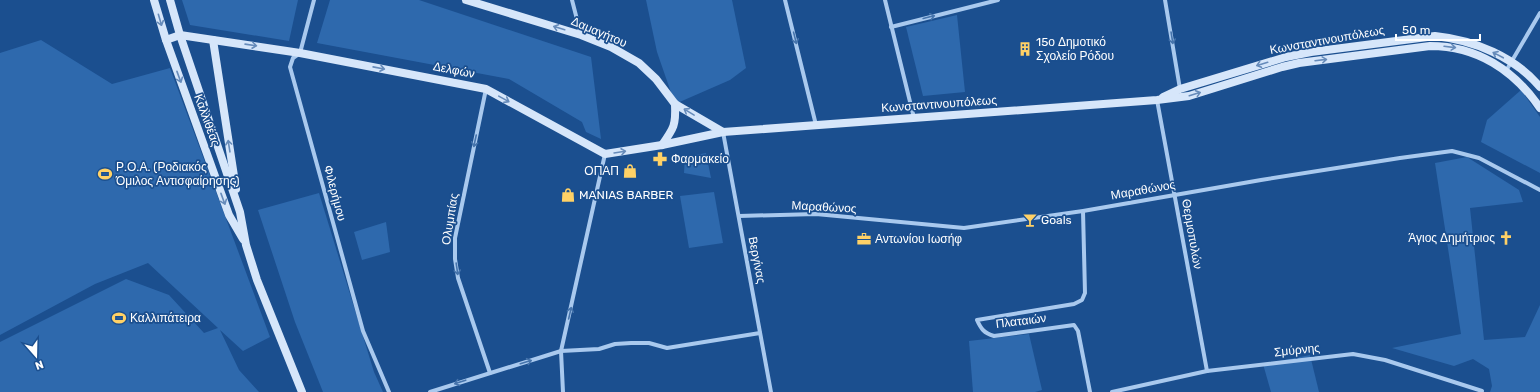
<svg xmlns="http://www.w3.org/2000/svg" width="1540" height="392" font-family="Rubik,sans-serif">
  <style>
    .green { fill: #2e69ad }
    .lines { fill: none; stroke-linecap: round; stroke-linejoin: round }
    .minor { stroke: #a9c9ee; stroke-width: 4 }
    .secondary { stroke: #d6e6fa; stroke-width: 8 }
    .oneway { stroke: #4674ac }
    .oneway2 { stroke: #668bba }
    .labels { text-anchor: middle; stroke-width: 3.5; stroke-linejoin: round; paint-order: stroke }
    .street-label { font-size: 12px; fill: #fff; stroke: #1b4f8f }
    .poi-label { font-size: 12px; fill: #fff; stroke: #1b4f8f; text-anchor: start }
  </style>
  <rect width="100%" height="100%" fill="#1b4f8f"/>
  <!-- green -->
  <g class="green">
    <path d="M182,0h116l-9,41 -99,-16z"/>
    <path d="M330,0h89l172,57 10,82 -15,-7 -4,-10 -73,-43 -192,-36z"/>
    <path d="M646,0h86l14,68 -16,12 -55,24 -18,-52z"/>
    <path d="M957,15l8,77 -42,4 -17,-69z"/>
    <path d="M41,40l71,44 58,-16 100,269 -27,14 -23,-21 19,40 20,22h-259v-50l126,-63 43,16 35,38 14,-5 -70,-65 -53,21 -95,51v-282z"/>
    <path d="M1521,90l19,27v56l-59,-31 6,-22z"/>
    <path d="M706,153l5,25 -27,-5 1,-16z"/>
    <path d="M1467,157l52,33 4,12 -53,6 14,132 41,-3 15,-32v87h-50l2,-6 -3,-17 -16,-10 -19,7 -62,-18 69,-14 -26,-171z"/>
    <path d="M714,192l9,51 -34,5 -9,-52z"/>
    <path d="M319,193l55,179 9,20h-60l-28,-70 -37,-112z"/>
    <path d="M386,222l4,30 -28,8 -8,-28z"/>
    <path d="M1029,334l13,56 -7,2h-62l-4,-51z"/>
    <path d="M1310,355l9,37h-48l-8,-28z"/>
  </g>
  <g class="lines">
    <!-- minor -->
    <g class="minor">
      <path d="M314,0l-14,53 -7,5 -3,9 73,264 26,61"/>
      <path d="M572,0l9,35"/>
      <path d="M785,0l31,125"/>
      <path d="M885,0l29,118"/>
      <path d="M1165,0l15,89"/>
      <path d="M891,27l107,-27"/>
      <path d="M1506,71l34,-58"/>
      <path d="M486,89l-31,149v21l3,19 32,95"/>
      <path d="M1157,100l50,271"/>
      <path d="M723,132l48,260"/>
      <path d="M1083,211l2,82 -3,7 -8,4 -97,16c4,9 7,13 17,16l80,-11 4,6 12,61"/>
      <path d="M739,216l77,-2 148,14 119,-17 178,-31 139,-22 52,-7 27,7 61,32"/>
      <path d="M430,392l131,-41 38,-2 16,-5 16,-1h18l18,5 93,-15"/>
      <path d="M563,392l-2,-41 44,-197"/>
      <path d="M1112,392l95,-21 146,-17 32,6 97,31"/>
    </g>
    <!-- secondary -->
    <g class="secondary">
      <path d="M154,0l12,40 63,175 14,24"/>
      <path d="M170,0l10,35 60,177 6,33 11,35 45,112"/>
      <path d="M466,0l115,35 30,12 28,16 17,16 19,25 48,28"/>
      <path d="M166,40l14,-5 120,18 186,36 119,65 57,-9 61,-13 434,-32 32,-4 93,-29 17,-4 131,-17c47,0 84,24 110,62"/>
      <path d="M213,40l23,149"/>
      <path d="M1163,97l17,-8 106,-32 25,-5 124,-16c39,4 80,21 105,51"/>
      <path d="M662,145c12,-17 14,-20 13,-41"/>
    </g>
  </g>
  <!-- one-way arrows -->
  <defs><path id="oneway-shaft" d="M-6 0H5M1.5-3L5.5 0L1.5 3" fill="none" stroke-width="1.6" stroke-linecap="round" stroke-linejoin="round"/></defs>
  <g class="oneway">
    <use href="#oneway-shaft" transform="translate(929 17) rotate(-14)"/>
    <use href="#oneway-shaft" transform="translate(795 38) rotate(76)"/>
    <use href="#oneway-shaft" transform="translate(1172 38) rotate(81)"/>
    <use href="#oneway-shaft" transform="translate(475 141) rotate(102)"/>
    <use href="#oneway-shaft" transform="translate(457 269) rotate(82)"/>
    <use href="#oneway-shaft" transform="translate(570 313) rotate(-77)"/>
    <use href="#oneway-shaft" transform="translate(526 362) rotate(-17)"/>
    <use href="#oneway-shaft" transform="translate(460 382) rotate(162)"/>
  </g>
  <g class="oneway2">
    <use href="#oneway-shaft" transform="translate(160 20) rotate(74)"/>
    <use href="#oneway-shaft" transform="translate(559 28) rotate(-163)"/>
    <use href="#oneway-shaft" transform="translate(251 45) rotate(8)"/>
    <use href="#oneway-shaft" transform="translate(1450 47) rotate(7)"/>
    <use href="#oneway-shaft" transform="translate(1498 55) rotate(-152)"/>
    <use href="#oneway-shaft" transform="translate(1321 60) rotate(-7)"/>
    <use href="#oneway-shaft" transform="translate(1262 64) rotate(163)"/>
    <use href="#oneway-shaft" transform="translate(379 68) rotate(11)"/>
    <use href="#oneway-shaft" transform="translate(179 77) rotate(70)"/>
    <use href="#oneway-shaft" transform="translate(1195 94) rotate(-17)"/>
    <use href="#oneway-shaft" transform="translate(504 99) rotate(29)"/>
    <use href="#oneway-shaft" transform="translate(689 112) rotate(-149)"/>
    <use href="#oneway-shaft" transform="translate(229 146) rotate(-99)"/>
    <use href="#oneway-shaft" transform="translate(620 152) rotate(-9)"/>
    <use href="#oneway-shaft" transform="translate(223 199) rotate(70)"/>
  </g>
  <!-- icons -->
  <defs>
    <symbol id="building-bare" viewBox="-9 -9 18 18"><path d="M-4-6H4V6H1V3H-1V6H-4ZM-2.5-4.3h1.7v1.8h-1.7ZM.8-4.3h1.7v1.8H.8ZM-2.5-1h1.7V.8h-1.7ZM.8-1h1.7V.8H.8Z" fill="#ffd166" stroke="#1b4f8f" stroke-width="2.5" paint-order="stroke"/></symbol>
    <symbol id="pharmacy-bare" viewBox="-9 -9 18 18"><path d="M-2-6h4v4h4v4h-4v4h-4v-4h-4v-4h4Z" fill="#ffd166" stroke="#1b4f8f" stroke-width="2.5" paint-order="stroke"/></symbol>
    <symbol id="shop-bare" viewBox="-9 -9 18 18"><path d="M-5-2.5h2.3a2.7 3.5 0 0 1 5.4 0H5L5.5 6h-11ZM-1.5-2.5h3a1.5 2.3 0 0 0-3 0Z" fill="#ffd166" stroke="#1b4f8f" stroke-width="2.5" paint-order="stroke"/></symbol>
    <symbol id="stadium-bare" viewBox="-9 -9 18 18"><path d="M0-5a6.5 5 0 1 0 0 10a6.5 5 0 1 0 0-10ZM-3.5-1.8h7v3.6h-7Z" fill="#ffd166" stroke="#1b4f8f" stroke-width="2.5" paint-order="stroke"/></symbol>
    <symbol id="bar-bare" viewBox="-9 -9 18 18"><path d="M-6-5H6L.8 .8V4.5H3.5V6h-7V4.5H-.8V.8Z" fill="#ffd166" stroke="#1b4f8f" stroke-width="2.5" paint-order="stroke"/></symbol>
    <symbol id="church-bare" viewBox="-9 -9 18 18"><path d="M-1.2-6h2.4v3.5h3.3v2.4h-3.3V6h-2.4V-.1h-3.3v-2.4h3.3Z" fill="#ffd166" stroke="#1b4f8f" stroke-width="2.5" paint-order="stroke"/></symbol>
    <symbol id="office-bare" viewBox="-9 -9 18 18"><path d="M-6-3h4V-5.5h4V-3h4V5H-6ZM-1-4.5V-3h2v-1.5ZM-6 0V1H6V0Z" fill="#ffd166" stroke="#1b4f8f" stroke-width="2.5" paint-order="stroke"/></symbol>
  </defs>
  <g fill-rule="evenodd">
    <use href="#building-bare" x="1015" y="39" width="20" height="20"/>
    <use href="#pharmacy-bare" x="650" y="149" width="20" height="20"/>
    <use href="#shop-bare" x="620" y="161" width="20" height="20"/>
    <use href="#stadium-bare" x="95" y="164" width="20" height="20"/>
    <use href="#shop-bare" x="558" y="185" width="20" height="20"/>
    <use href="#bar-bare" x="1020" y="210" width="20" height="20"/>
    <use href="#church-bare" x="1496" y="228" width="20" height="20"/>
    <use href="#office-bare" x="854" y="229" width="20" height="20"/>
    <use href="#stadium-bare" x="109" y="308" width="20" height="20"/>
  </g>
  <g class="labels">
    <!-- street labels -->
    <g class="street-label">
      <text transform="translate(599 32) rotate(23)" y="4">Δαμαγήτου</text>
      <text transform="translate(1327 40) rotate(-10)" y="4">Κωνσταντινουπόλεως</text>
      <text transform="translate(454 70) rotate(11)" y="4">Δελφών</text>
      <text transform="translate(939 104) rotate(-4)" y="4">Κωνσταντινουπόλεως</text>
      <text transform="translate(207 120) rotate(70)" y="4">Καλλιθέας</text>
      <text transform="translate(1143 190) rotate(-10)" y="4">Μαραθώνος</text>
      <text transform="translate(335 193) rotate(75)" y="4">Φιλερήμου</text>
      <text transform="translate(824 207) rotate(3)" y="4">Μαραθώνος</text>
      <text transform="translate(450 219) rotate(-81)" y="4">Ολυμπίας</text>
      <text transform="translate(1192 234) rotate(80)" y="4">Θερμοπυλών</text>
      <text transform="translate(757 260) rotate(79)" y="4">Βεργίνας</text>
      <text transform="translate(1021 321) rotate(-7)" y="4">Πλαταιών</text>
      <text transform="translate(1297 350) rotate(-6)" y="4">Σμύρνης</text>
    </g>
    <!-- poi labels -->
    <g class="poi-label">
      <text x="1036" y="46">15ο Δημοτικό<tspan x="1036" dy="14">Σχολείο Ρόδου</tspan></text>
      <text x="671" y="163">Φαρμακείο</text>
      <text x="116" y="171">Ρ.Ο.Α. (Ροδιακός<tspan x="116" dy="14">Όμιλος Αντισφαίρησης)</tspan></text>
      <text x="619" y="175" text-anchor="end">ΟΠΑΠ</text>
      <text x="579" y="199">MANIAS BARBER</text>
      <text x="1041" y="224">Goals</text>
      <text x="1495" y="242" text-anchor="end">Άγιος Δημήτριος</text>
      <text x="875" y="243">Αντωνίου Ιωσήφ</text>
      <text x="130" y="322">Καλλιπάτειρα</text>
    </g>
  </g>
  <!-- north arrow -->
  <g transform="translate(36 356) rotate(160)" stroke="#1b4f8f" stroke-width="3" paint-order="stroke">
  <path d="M0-3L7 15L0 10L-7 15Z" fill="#ffffff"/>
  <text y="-6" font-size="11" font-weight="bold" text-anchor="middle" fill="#ffffff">N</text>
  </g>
  <!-- scale -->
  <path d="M1396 34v6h84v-6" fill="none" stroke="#ffffff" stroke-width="2"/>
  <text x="1402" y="34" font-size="12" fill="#ffffff" stroke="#1b4f8f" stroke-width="3" paint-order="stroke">50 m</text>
</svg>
